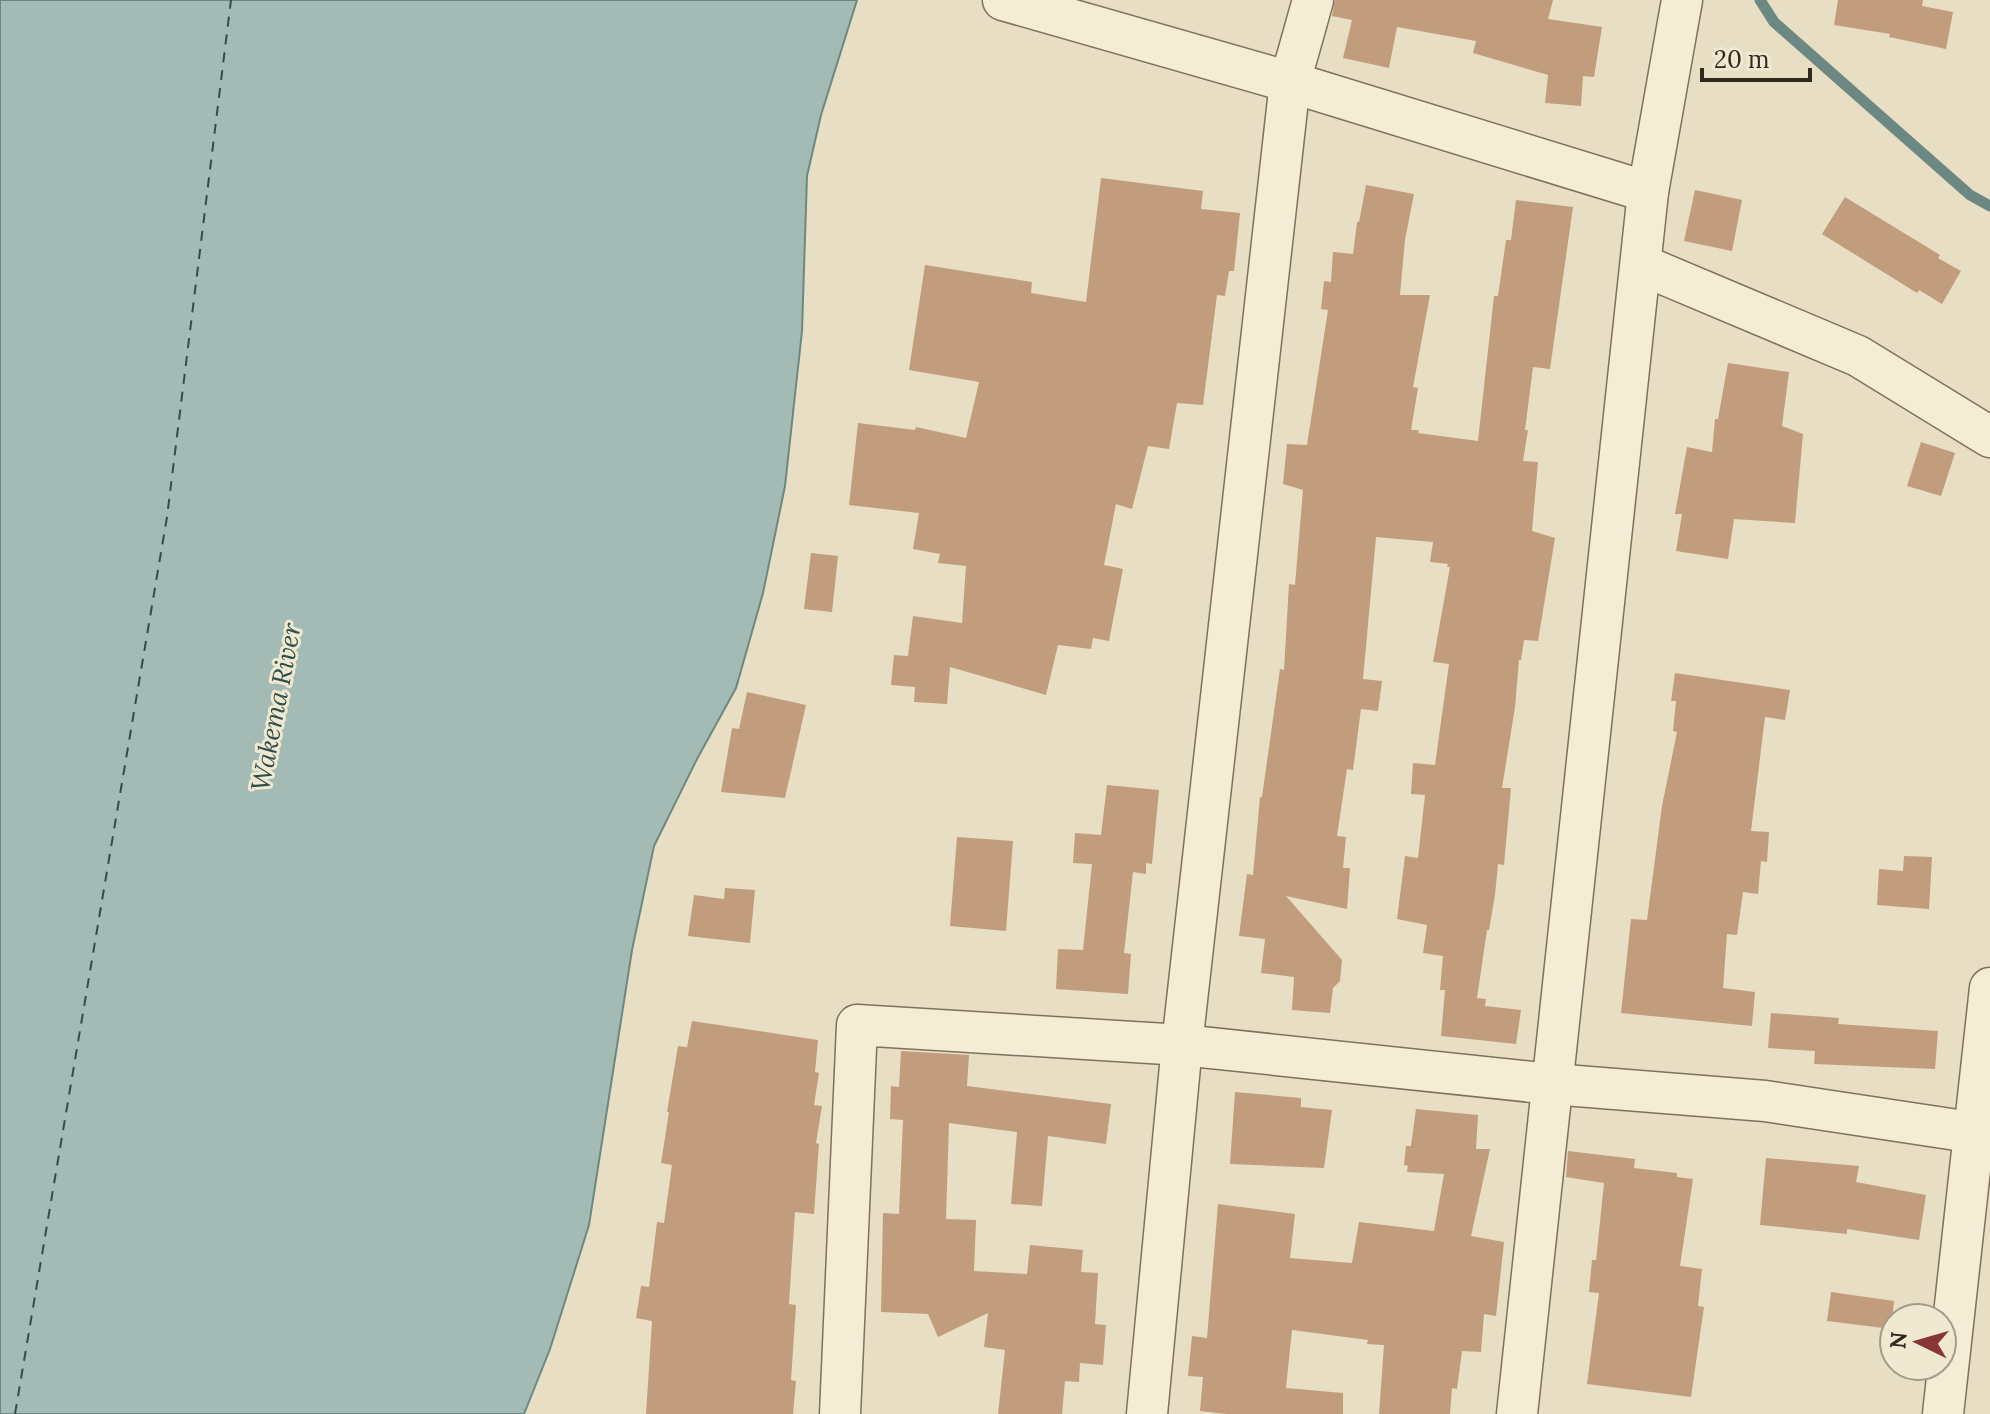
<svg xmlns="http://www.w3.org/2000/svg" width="1990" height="1414" font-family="Lora,serif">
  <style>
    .water { fill: #a4bbb5; stroke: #6d8882; stroke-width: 2 }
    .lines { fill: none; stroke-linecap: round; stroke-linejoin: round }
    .stream { stroke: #6d8882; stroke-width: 11 }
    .ferry { stroke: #2f4f4f; stroke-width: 2; stroke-dasharray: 10 8; stroke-linecap: butt }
    .building { fill: #c19d7d }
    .minor-casing { stroke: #80705c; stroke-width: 43 }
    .minor { stroke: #f4ecd5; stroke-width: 40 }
    .labels { text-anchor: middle; stroke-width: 6; stroke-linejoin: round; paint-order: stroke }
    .water-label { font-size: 26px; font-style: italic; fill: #2f4f4f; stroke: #f0e9d1 }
  </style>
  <rect width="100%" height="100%" fill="#e8dec3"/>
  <!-- water -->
  <path class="water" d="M0,0h857l-36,115 -14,61 -5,155 -17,155 -22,107 -27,95 -39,71 -43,87 -22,104 -43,275 -39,124 -26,65h-524z"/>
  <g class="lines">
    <!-- stream -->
    <path class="stream" d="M1760,0l14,22 196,173 20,11"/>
    <!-- ferry -->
    <path class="ferry" d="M15,1414l152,-897 64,-517"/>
  </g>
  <!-- building -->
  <g class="building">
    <path d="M1335,0h218l-5,19 54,8 -8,50 -11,-1 -2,30 -36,-3 3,-28 -75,-22 3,-12 -79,-14 -8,41 -46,-10 9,-38 -20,-4z"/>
    <path d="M1838,0h85l-1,6 31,6 -7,37 -57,-12 1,-3 -56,-9z"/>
    <path d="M1101,178l102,13 -2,18 39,4 -6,58h-5l-4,25 -8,-1 -14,110 -26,-2 -8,46 -21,-3 -16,63 -16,-5 -12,61 19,4 -14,72 -16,-3 -2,11 -33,-4 -12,50 -96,-28 -3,37 -33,-2 1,-15 -24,-2 3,-30 14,1 5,-40 49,7 4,-57 -28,-3 2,-9 -27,-5 6,-36 -70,-8 9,-82 57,7 1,-3 50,11 13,-56 -70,-12 16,-105 107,17 -1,11 55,9z"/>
    <path d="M1366,185l48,9 -9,46 -5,55h30l-17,92 5,1 -7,42h8l-1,3 60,8 16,-145h4l8,-56h5l5,-40 57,7 -23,162 -17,-2 -8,63h3l-5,31 15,1 -6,69 23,7 -17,103 -14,-1 -3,20h-2l-4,47 -13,81h9l-7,77 -6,-1 -3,31 -6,35h-2l-10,68 9,1 -1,7 36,4 -5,34 -75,-8 4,-46h-5l3,-34 -20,-3 4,-28 -30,-6 8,-63 13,2 7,-63 -14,-1 2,-31 22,2 14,-101 -16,-2 17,-95h-3l1,-3 -18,-2 3,-20 -57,-5 -13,142 19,2 -4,30 -17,-2 -8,61 -6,-1 -10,67 9,1 -3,31h7l-3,41 -61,-13 56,64 -2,21 -7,7 -3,25 -38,-3 2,-33 -33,-4 4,-34 -26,-3 8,-62 6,1 7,-78h2l18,-128 4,1 5,-86 6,1 8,-95 -20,-6 4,-40 20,1 21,-135 -7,-1 3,-28 7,1 2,-30 20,2 4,-32h2z"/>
    <path d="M1695,190l47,10 -10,51 -48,-10z"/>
    <path d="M1845,197l95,58 -2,3 23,13 -19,33 -23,-14 -2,3 -95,-59z"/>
    <path d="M1728,363l61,9 -7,54 21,8 -8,89 -61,-4 -6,40 -52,-8 6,-37h-7l12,-67 25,5 3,-33h3z"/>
    <path d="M1921,442l34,11 -14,43 -34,-10z"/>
    <path d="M811,553l27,3 -6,56 -28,-3z"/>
    <path d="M1675,673l115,17 -5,30 -20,-3 -14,114 18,1 -2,30 -6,-1 -3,33 -15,-2 -6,43 -10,-1 -4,54 32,4 -3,34 -131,-13 10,-94 16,1 15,-114 15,-74 -4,-1 3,-30h-5z"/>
    <path d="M747,692l59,13 -21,93 -64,-6 11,-64 7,1z"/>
    <path d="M1107,785l52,5 -7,74 -6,-1v11l-13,-2 -9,81 7,1 -3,40 -72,-5 2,-40 25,1 9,-86 -19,-1 2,-30 26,2z"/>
    <path d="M957,837l56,4 -7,90 -56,-5z"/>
    <path d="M1904,856l28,1 -3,52 -52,-4 2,-36 24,2z"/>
    <path d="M725,888l30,2 -5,53 -62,-7 6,-41 30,4z"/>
    <path d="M1771,1013l68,5 -1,6 100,7 -3,38 -121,-5 1,-13 -47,-3z"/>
    <path d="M692,1021l126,19 -3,32 4,1 -5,32 8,1 -6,37 3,1 -5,70 -19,-2 -6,92 7,1 -5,75 5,1 -3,33h-147l6,-93 -16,-3 5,-32 8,1 8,-65 7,1 8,-58 -11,-2 8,-51h-2l11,-66 9,1z"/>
    <path d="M901,1051l68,4 -2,31 144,18 -5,40 -58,-8 -6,70 -31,-2 6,-72 -68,-9 -3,96 30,1 -2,51 53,3 3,-29 53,5 -2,22 17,1 -3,51 11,1 -3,40 -23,-2 -1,19 -14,-1 -3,33h-64l7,-64 -21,-3 4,-34 -50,24 -10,-23 -47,-2 2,-99 16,1 4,-94 -13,-1 1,-33 8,1z"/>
    <path d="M1235,1092l66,6v9l31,3 -8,58 -94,-4z"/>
    <path d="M1416,1109l62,6 -2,34h14l-19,87 33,6 -8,74 -12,-2 -3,38 -19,-1 -5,38 -5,-1 -2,26h-71l5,-69 -17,-1 1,-4 -76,-10 -6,58 57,5v21h-117l-26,-3 3,-34 -15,-1 4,-40 15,2 11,-134 77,10 -5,44 62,5 7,-41 75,9 10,-57 -37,-2 1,-6 -4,-1 2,-19h5z"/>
    <path d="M1568,1151l67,8 -1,9 43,5v4l16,2 -13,87 22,3 -4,37 6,1 -13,90 -104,-13 12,-91 -10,-1 3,-32h4l8,-77 -38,-6z"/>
    <path d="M1766,1158l93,8 -3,16 70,13 -7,45 -72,-11v5l-87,-9z"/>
    <path d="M1831,1292l63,9 -3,28 -64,-8z"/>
  </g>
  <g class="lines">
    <defs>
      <g id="minor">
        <path d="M1003,0l287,82 358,110"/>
        <path d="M1642,265l216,91 132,81"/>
        <path d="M840,1414l17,-389 325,20 370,39 213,17 225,34"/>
        <path d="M1147,1414l35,-369 108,-963 23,-82"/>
        <path d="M1517,1414l131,-1222 34,-192"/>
        <path d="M1943,1414l47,-426"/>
      </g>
    </defs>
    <!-- minor casing -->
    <use href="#minor" class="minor-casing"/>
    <!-- minor -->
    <use href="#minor" class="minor"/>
  </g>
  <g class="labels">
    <!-- water labels -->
    <g class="water-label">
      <text transform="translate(276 707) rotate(-79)" y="9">Wakema River</text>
    </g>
  </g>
  <!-- north arrow -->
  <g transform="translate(1918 1342) rotate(275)"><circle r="38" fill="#f0e9d1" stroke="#a49c89" stroke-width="2"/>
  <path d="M0-6L14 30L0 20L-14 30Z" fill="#873633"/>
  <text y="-12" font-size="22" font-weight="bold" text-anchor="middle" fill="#31281e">N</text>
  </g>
  <!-- scale -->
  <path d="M1702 68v12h108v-12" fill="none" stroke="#31281e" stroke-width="4"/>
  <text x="1714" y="68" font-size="24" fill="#31281e" stroke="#f0e9d1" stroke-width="6" paint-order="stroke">20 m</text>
</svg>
